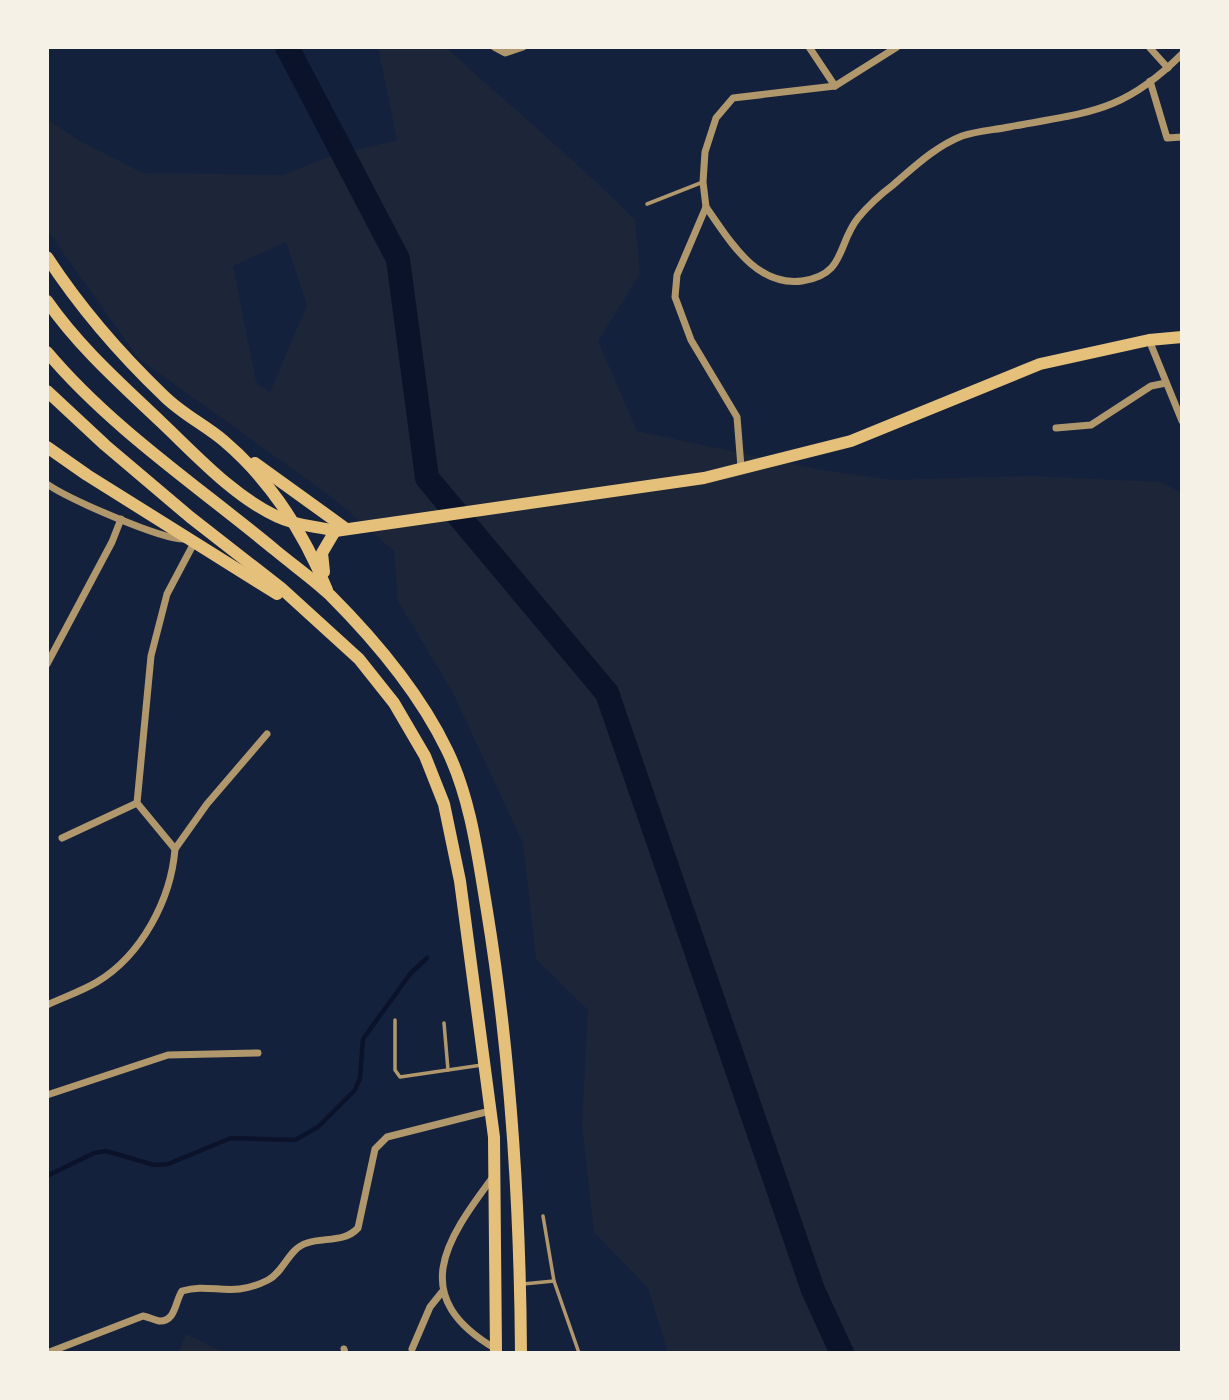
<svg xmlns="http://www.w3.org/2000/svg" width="1229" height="1400" font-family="Rubik,sans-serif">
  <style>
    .green { fill: #1d2539; fill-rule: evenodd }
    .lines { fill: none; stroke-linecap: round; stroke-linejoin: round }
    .stream { stroke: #0b132b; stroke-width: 4.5 }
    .river { stroke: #0b132b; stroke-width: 24 }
    .service { stroke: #b1986c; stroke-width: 3.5 }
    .minor { stroke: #b1986c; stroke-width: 7 }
    .primary { stroke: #e5c07b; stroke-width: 12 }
  </style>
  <rect width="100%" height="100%" fill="#14213d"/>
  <!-- green -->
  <g class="green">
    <path d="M378,47h68c63,59 129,112 189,173l5,54 -42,67 39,90 184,39 71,10 138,-4 131,6 21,11v860h-514l-20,-65 -54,-56 -12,-108 6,-114 -52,-51 -13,-116 -70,-150 -55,-92 -4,-50 -61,-53 -194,-139 -92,-129v-111l33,22 63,32 140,2 42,-17 72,-18zM286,242l21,63 -37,87 -14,-10 -23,-116z"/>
    <path d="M186,1334l39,19h-47z"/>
  </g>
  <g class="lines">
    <!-- stream -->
    <path class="stream" d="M47,1176l47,-23 12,-2 48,14 14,-1 63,-26 64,2 23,-13 37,-37 5,-12 3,-39 47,-65 17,-16"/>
    <!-- river -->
    <path class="river" d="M287,47l111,212 29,219 180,215 206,597 29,63"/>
    <!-- service -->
    <g class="service">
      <path d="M647,204l56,-22"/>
      <path d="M395,1020v50l5,7 82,-12"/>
      <path d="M444,1023l4,47"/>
      <path d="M543,1216l11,65"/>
      <path d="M523,1284l31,-3 25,72"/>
    </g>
    <!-- minor -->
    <g class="minor">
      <path d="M494,47l11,6 18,-6"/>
      <path d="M809,47l26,39"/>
      <path d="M1149,47l19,21"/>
      <path d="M1150,81l17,57 15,-1"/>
      <path d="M706,207c23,32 49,80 96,74 44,-6 35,-37 56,-63 10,-12 23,-24 35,-33 21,-18 43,-39 69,-49 15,-5 32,-6 47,-9 78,-15 113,-13 173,-73"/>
      <path d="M1149,340l33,81"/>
      <path d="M1056,428l35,-3 60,-39 15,-3"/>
      <path d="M741,467l-4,-50 -46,-77 -16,-43 2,-22 29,-68 -3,-25 2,-30 11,-34 17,-20 102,-12 62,-39"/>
      <path d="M47,484c20,14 116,57 139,55"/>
      <path d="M47,664l65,-122 9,-23"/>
      <path d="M62,838l75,-35"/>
      <path d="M175,849l32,-45 60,-70"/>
      <path d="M47,1005c17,-8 35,-14 50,-23 45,-27 74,-83 78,-133l-38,-46 14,-147 16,-62 27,-51"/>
      <path d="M47,1095l121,-40 90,-2"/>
      <path d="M493,1177c-48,64 -86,120 3,172"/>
      <path d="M344,1349l1,4"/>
      <path d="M412,1349l18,-42 12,-15"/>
      <path d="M47,1353l96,-37c6,1 11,4 16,5 17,1 16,-20 23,-30 30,-9 49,8 86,-11 16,-8 21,-32 39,-37 17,-6 37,0 51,-15l17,-79 12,-12 103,-26"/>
    </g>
    <!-- primary -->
    <g class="primary">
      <path d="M47,257c34,52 72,96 117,139 18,18 41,29 60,45 47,40 80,92 103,149"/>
      <path d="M47,301c33,47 73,82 114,121 35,33 73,75 117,95 18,9 38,9 57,14l369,-53 147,-37 189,-77 109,-24 33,-3"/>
      <path d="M47,352c64,76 152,135 228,198 18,15 38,29 55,45 45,45 89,97 117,155 24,49 31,108 40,161 24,147 33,293 34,442"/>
      <path d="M47,391l58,54 85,72 91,71 78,71 35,44 31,53 19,48 16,77 34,256 2,216"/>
      <path d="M47,447l40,28 190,119"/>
      <path d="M255,463l90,65"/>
      <path d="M324,572l-2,-19 13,-22"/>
    </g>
  </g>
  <!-- border -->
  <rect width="1229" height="1400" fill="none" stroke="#f6f1e7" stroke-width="98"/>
</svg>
